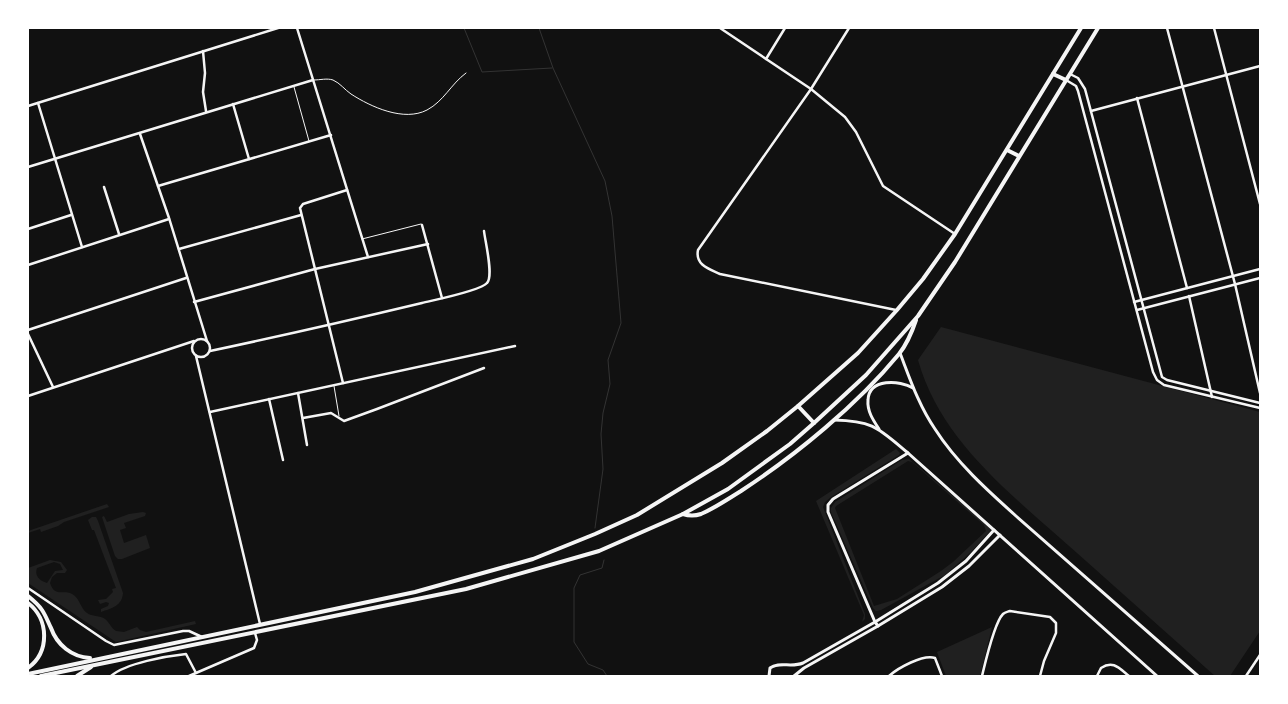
<svg xmlns="http://www.w3.org/2000/svg" width="1288" height="704" font-family="Lato,sans-serif">
  <style>
    .green { fill: #202020; fill-rule: evenodd }
    .lines { fill: none; stroke-linecap: round; stroke-linejoin: round }
    .stream { stroke: #333; stroke-width: 1 }
    .service { stroke: #f5f5f5; stroke-width: 1 }
    .minor { stroke: #f5f5f5; stroke-width: 2.5 }
    .tertiary { stroke: #f5f5f5; stroke-width: 3 }
    .trunk { stroke: #f5f5f5; stroke-width: 4 }
  </style>
  <rect width="100%" height="100%" fill="#111"/>
  <!-- green -->
  <g class="green">
    <path d="M941,327l319,85v219l-30,45h-15c-46,-41 -92,-82 -138,-123 -61,-55 -136,-110 -159,-193z"/>
    <path d="M896,449l4,4 -1,2 -68,42 -6,5 -2,5 42,107v5l-3,3 2,-7 -48,-114z"/>
    <path d="M909,459l83,70 -21,23 -26,23 -64,35 -5,1 -3,-3 -42,-96v-4l4,-6 67,-42zM908,461l4,1 72,63 2,6 -33,31 -12,9 -44,28 -23,7 -39,-98 1,-2z"/>
    <path d="M107,504l2,3 -45,15 -6,4 -17,6 -1,-3 -12,4v-2z"/>
    <path d="M143,512l3,1 -1,3 -21,7 2,5 -6,2 4,13 22,-8 4,13 -28,11h-4l-3,-3 -13,-39 2,-1 3,6 22,-8z"/>
    <path d="M92,517h4l2,4 25,72c-1,13 -11,15 -22,19v-3l7,-3 1,-3 -3,-1 -6,2 -2,-4 8,-1 7,-7 -1,-3 4,-1 -22,-58h-2l-4,-10z"/>
    <path d="M50,560l11,2 6,8 -2,3h-8l-5,4 -2,6c5,15 13,6 22,11 8,4 8,14 15,19 5,4 13,2 18,6 5,4 6,9 11,12l8,1 13,-5 3,3 6,2 49,-11 1,3 -80,18 -88,-59v-15zM54,562l6,2 3,6 -8,1 -8,12c-7,-2 -13,-7 -10,-15z"/>
    <path d="M992,627l-12,49h-34l-9,-24z"/>
  </g>
  <g class="lines">
    <!-- stream -->
    <g class="stream">
      <path d="M464,28l18,44 70,-4"/>
      <path d="M539,28l14,40 52,113 7,35 9,107 -13,37 2,24 -7,29 -2,21 2,35 -8,59"/>
      <path d="M604,560l-2,8 -22,7 -6,13v54l14,22 15,6 4,6"/>
    </g>
    <!-- service -->
    <g class="service">
      <path d="M314,80c6,0 13,-2 19,0 7,3 12,10 18,14 20,13 53,28 76,16 17,-9 24,-26 39,-37"/>
      <path d="M294,87l15,54"/>
      <path d="M362,239l59,-15"/>
      <path d="M334,386l5,30"/>
    </g>
    <!-- minor -->
    <g class="minor">
      <path d="M297,28l71,229"/>
      <path d="M720,28l91,61 34,28 11,15 27,54 72,48"/>
      <path d="M849,28l-38,61 -113,161c-3,15 11,19 22,24l176,36"/>
      <path d="M1167,28l68,256 25,109"/>
      <path d="M1214,28l46,176"/>
      <path d="M203,51l2,22 -2,19 3,19"/>
      <path d="M766,59l19,-31"/>
      <path d="M1070,74l8,4 7,11 77,288 5,3 93,23"/>
      <path d="M1066,80l10,6 2,5 75,281 4,8 7,5 96,23"/>
      <path d="M1137,98l50,190"/>
      <path d="M38,103l44,144"/>
      <path d="M233,104l16,55"/>
      <path d="M28,106l250,-78"/>
      <path d="M1091,111l169,-45"/>
      <path d="M140,134l29,84 38,123"/>
      <path d="M28,167l285,-87"/>
      <path d="M158,186l173,-51"/>
      <path d="M104,187l15,47"/>
      <path d="M422,225l20,73"/>
      <path d="M28,229l43,-14"/>
      <path d="M179,249l122,-34"/>
      <path d="M28,265l141,-46"/>
      <path d="M1189,296l23,101"/>
      <path d="M194,302l121,-33 113,-25"/>
      <path d="M1134,302l126,-33"/>
      <path d="M1137,310l123,-32"/>
      <path d="M28,330l158,-52"/>
      <path d="M28,334l25,53"/>
      <circle cx="201" cy="348" r="9"/>
      <path d="M210,351c71,-15 141,-31 212,-48 12,-3 58,-12 65,-20 7,-7 -2,-42 -3,-52"/>
      <path d="M196,356l64,268"/>
      <path d="M343,383l-43,-175 3,-4 44,-14"/>
      <path d="M298,393l9,52"/>
      <path d="M28,396l166,-55"/>
      <path d="M269,399l14,61"/>
      <path d="M210,412l305,-66"/>
      <path d="M303,418l28,-5 13,8 33,-12 107,-41"/>
      <path d="M28,588l78,53 8,4 69,-14h6l13,6"/>
      <path d="M111,676c15,-13 56,-20 75,-22l10,19"/>
      <path d="M189,676l65,-28 3,-8 -2,-7"/>
      <path d="M889,676c9,-8 34,-22 46,-18l7,18"/>
      <path d="M982,676c3,-12 12,-53 21,-62 2,-2 4,-2 7,-3l40,6 6,6v10l-12,28 -4,15"/>
      <path d="M1097,676l4,-8c12,-8 18,0 28,8"/>
      <path d="M1246,676l14,-21"/>
    </g>
    <!-- tertiary -->
    <g class="tertiary">
      <path d="M900,353c10,26 19,53 35,76 21,33 52,61 81,87l182,160"/>
      <path d="M834,420c40,1 44,8 74,33l249,223"/>
      <path d="M879,429c-6,-9 -12,-18 -11,-29 1,-22 32,-20 45,-12"/>
      <path d="M878,626l-3,-4 -47,-110v-7l5,-6 75,-46"/>
      <path d="M769,676l1,-8c9,-7 21,0 33,-5l72,-41 63,-39 28,-22 28,-31"/>
      <path d="M794,676l10,-8 74,-42 64,-39 27,-21 31,-31"/>
    </g>
    <!-- trunk -->
    <g class="trunk">
      <path d="M1053,74l13,6"/>
      <path d="M1007,150l12,6"/>
      <path d="M798,406l16,17"/>
      <path d="M683,514c6,2 12,2 18,0 14,-6 27,-15 40,-23 55,-36 116,-86 158,-137 8,-10 13,-22 17,-34"/>
      <path d="M28,596c5,4 10,8 14,14 4,6 6,12 9,18 6,17 21,29 39,30"/>
      <path d="M28,603c21,16 22,49 0,65"/>
      <path d="M28,674l387,-82 118,-33 62,-25 42,-19 85,-52 45,-32 31,-25 60,-53 39,-43 26,-31 32,-45 22,-36 104,-170"/>
      <path d="M41,676l425,-87 133,-38 84,-37 45,-25 62,-45 24,-21 52,-48 52,-59 37,-54 143,-234"/>
      <path d="M77,676l14,-9"/>
    </g>
  </g>
  <!-- border -->
  <rect width="1288" height="704" fill="none" stroke="#ffffff" stroke-width="58"/>
</svg>
